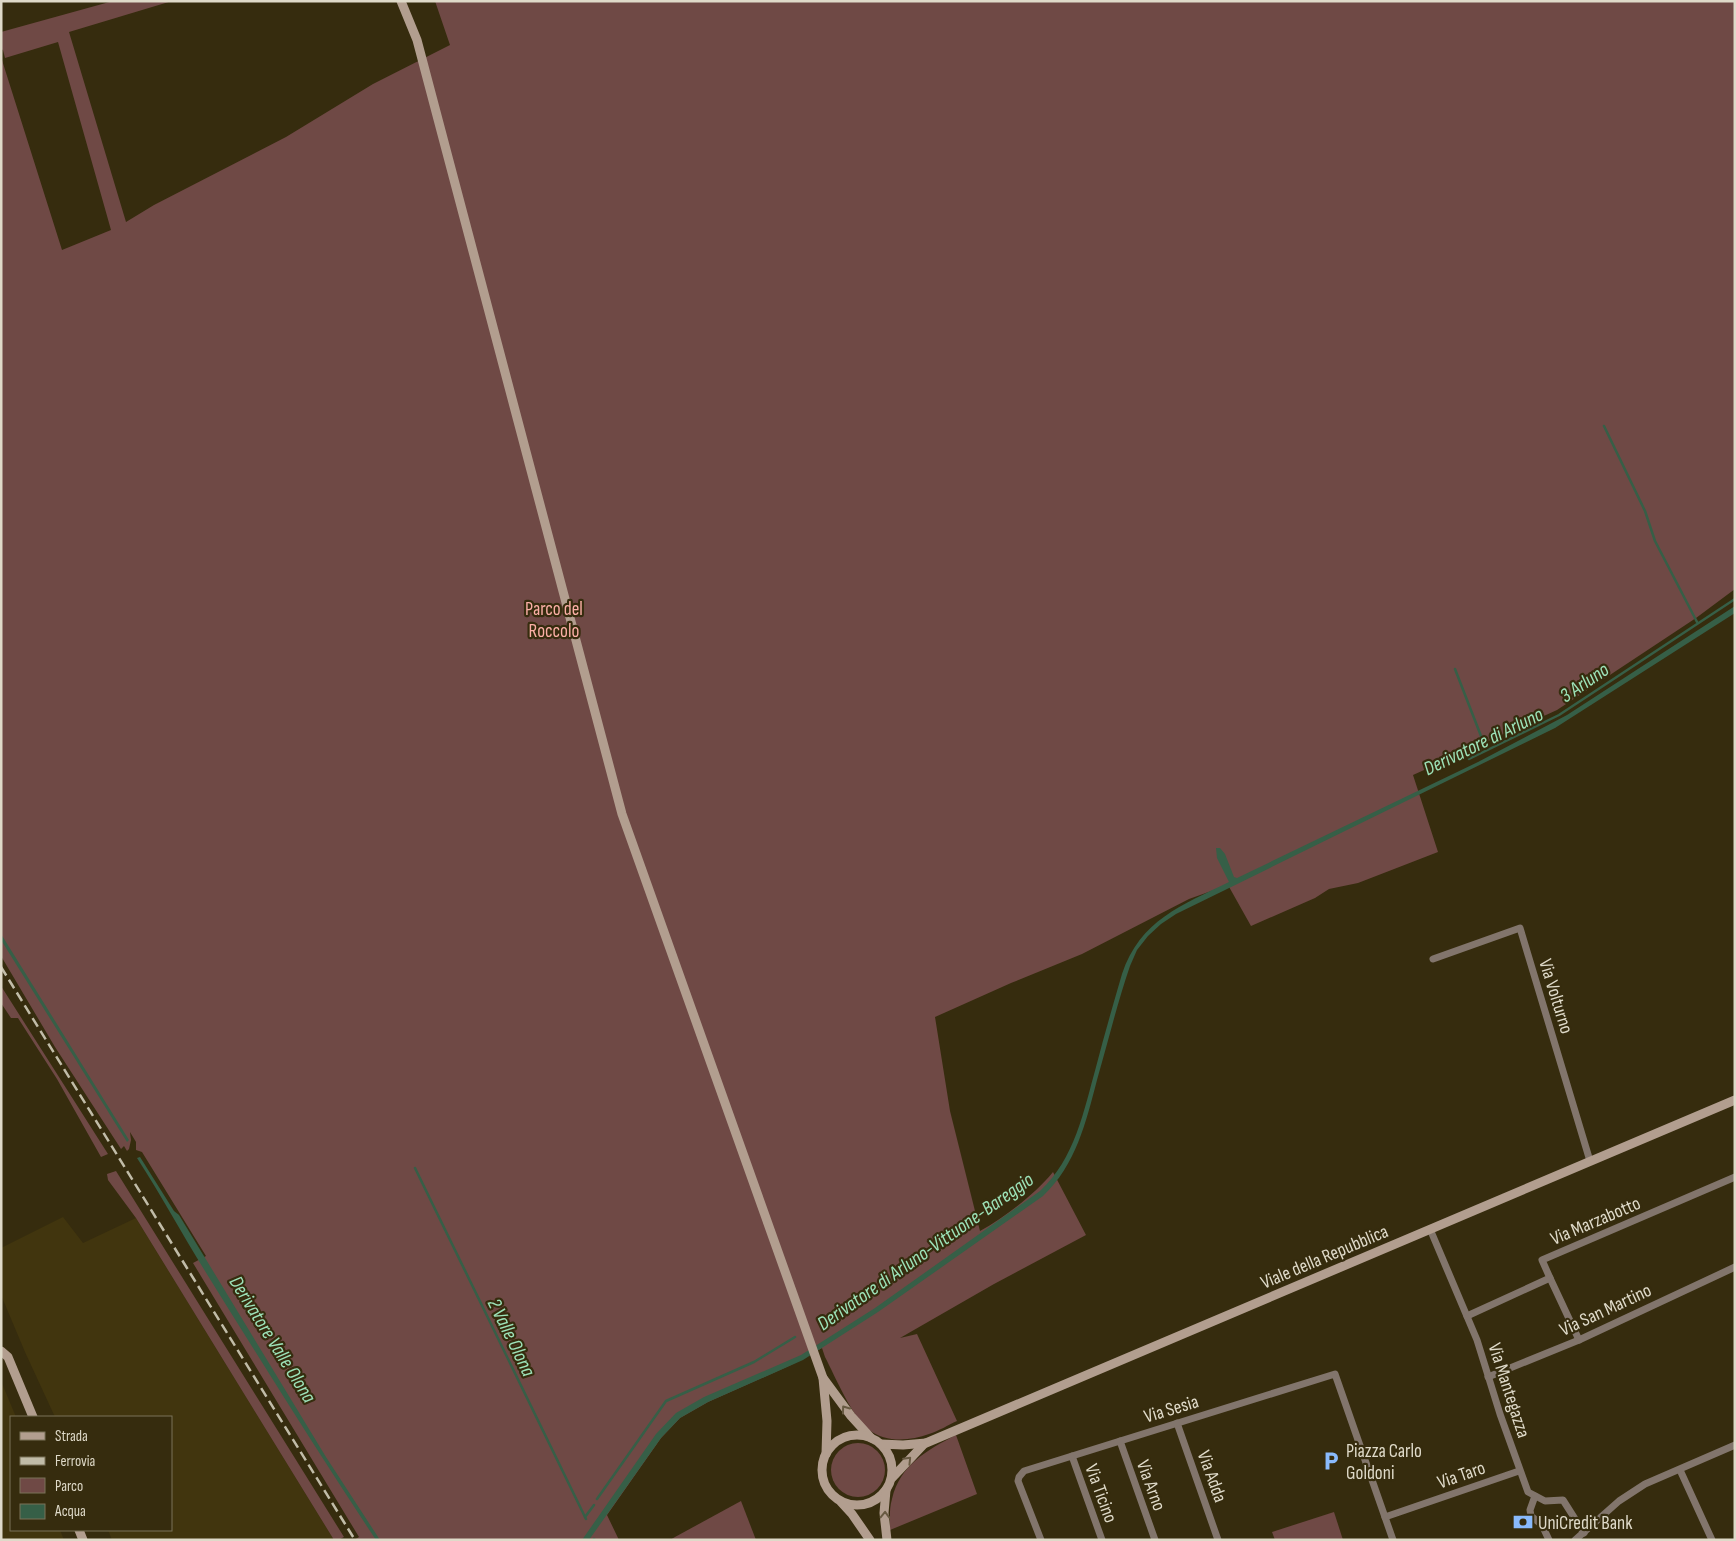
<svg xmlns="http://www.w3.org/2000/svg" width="1736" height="1541" font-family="'Sofia Sans Condensed',sans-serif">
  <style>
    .built { fill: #41350e }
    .green { fill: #6f4945 }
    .water { fill: #365f47 }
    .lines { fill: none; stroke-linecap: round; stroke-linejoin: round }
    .stream { stroke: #365f47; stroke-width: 2.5 }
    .street { stroke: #82756c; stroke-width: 7 }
    .secondary { stroke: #b29e8f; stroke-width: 9 }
    .rail { stroke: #c1bca8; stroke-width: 2.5; stroke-dasharray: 10 5; stroke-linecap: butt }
    .oneway { stroke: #685a42 }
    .labels { text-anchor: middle; stroke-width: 4.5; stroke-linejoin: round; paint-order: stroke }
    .park-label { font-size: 19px; fill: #fbafa6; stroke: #362c0e }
    .street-label { font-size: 19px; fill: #dfdac9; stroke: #362c0e }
    .poi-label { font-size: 19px; fill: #dfdac9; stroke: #362c0e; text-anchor: start }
    .water-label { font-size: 20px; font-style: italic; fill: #9de3b9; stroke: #362c0e }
  </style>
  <rect width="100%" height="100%" fill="#362c0e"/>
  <!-- built -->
  <g class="built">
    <path d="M63,1217l20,26 53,-25 198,322h-222l-4,-10h63v-113h-116l-30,-65 -24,-57v-47z"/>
    <path d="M1,1381l15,36h-5v113h49l4,10h-63z"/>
  </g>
  <!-- green -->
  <g class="green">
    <path d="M113,1h59l-103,31 57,190 28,-17 132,-68 87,-53 77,-39 -15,-44h1300v588l-39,29 -139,92 -144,65 25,77 -80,31 -29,6 -14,9 -64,28 -23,-41 -39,14 -107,55 -71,29 -76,34 15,94 30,120c26,-15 54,-36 73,-59l33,63 -92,49 -94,54 17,-4 40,87c-9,4 -18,10 -28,13 -19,7 -43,9 -60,-4 -16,-11 -34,-54 -44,-73l-3,-9 -31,17 -83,37 -28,16 -19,20 -54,77 12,25h-265l5,-3 -166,-274 13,-7 -64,-104 -6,-2v-8l-6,-10 1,8 -2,9 -2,2 -3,-5 -3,3 -66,-102 -54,-91v-899l61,193 49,-20 -53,-188 -53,16 -2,-8 -2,-1v-17z"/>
    <path d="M1,986l107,168 -7,3 -44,-78 -39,-61h-7l-10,-15z"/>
    <path d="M116,1171l228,366 -6,3h-4l-198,-322 -28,-38 -1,-6z"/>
    <path d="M956,1435l21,59 -87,36c0,-10 -1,-21 2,-31 8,-34 35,-49 64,-64z"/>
    <circle cx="858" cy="1470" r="27"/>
    <path d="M741,1501l15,39h-86l5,-3z"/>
    <path d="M1334,1512l9,28h-68l-3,-8z"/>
  </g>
  <!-- water -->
  <g class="water">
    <path d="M1735,606v7l-180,115 -379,186 -15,10 -13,12 -11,14 -7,16c-13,38 -22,76 -33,114 -11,42 -21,85 -54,116l-165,116 -75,48 -95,42 -28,16 -19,20 -72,102h-7l74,-106 20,-21 28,-16 97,-42 74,-47 165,-117c35,-32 44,-81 56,-124 8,-31 17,-62 26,-93 18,-54 60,-69 107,-92l-12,-24 -1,-10h4l5,6 9,23 3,1 241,-116 89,-47z"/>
    <path d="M1,934l128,206 -2,2 -126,-202z"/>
    <path d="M140,1157l34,54 5,4 147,242 54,83h-4c-59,-89 -115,-179 -171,-269 -23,-37 -44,-76 -68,-113z"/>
  </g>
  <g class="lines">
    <!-- stream -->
    <g class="stream">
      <path d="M1604,426l41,85 10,30 42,81"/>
      <path d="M1455,669l26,67 -1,16"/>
      <path d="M1469,759l90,-44 176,-116"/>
      <path d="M415,1168l171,351"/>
      <path d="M597,1499l69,-98 88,-39 41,-25"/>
      <path d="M585,1517l9,-12"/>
      <path d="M594,1539l1,1"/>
    </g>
    <!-- street -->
    <g class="street">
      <path d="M1433,959l87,-31 70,233"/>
      <path d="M1430,1229l47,111 23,74 28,78 17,9 18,-1 21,33"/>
      <path d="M1550,1278l29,62"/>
      <path d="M1467,1316l83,-38 -8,-18 193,-83"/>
      <path d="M1488,1377l91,-37 156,-73"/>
      <path d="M1177,1423l41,117"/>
      <path d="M1120,1441l35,99"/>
      <path d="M1072,1456l30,84"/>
      <path d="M1680,1470l32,70"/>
      <path d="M1535,1496l-5,14 1,6 11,9 7,15"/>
      <path d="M1385,1517l134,-46"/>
      <path d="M1041,1540l-23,-59 1,-4 5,-6 311,-97 58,166"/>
      <path d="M1575,1540l44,-39 26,-17 90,-39"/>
    </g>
    <!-- secondary -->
    <g class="secondary">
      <path d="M401,1l16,39 205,774 201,564 4,43 -1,33"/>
      <path d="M1,1351l7,6 25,60"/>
      <path d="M823,1378l28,38 20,22"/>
      <circle cx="857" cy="1470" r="35"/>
      <path d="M881,1444l22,1 23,-2 809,-343"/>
      <path d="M892,1478l33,-35"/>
      <path d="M886,1490l-2,23 3,27"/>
      <path d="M841,1502l11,12 18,26"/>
      <path d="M79,1530l4,10"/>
    </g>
    <!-- rail -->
    <path class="rail" d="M1,967l354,573"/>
  </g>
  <!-- one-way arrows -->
  <defs><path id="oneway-chevron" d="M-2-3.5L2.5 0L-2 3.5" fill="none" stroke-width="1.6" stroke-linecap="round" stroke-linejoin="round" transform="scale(1.25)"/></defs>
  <g class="oneway">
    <use href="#oneway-chevron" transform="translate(845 1409) rotate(-126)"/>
    <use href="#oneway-chevron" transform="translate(908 1460) rotate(-46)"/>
    <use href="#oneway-chevron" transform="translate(885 1515) rotate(-89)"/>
  </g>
  <!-- icons -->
  <defs>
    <symbol id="parking-bare" viewBox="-9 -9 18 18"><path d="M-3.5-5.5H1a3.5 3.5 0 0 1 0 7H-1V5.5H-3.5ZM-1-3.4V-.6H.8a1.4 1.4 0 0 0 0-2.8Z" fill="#89bafc" stroke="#362c0e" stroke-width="2.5" paint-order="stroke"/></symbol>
    <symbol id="bank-bare" viewBox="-9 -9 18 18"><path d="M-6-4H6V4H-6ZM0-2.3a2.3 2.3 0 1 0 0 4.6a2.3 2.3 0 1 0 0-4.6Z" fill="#89bafc" stroke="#362c0e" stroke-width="2.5" paint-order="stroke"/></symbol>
  </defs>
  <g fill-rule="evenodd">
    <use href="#parking-bare" x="1317" y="1447" width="28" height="28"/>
    <use href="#bank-bare" x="1509" y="1508" width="28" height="28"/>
  </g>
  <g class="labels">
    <!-- park labels -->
    <g class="park-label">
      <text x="554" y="615">Parco del<tspan x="554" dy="22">Roccolo</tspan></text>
    </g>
    <!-- street labels -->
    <g class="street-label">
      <text transform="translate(1557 996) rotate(73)" y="7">Via Volturno</text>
      <text transform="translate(1595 1220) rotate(-23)" y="7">Via Marzabotto</text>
      <text transform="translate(1324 1256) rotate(-23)" y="7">Viale della Repubblica</text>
      <text transform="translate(1605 1309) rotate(-25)" y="7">Via San Martino</text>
      <text transform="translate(1510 1390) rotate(72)" y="7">Via Mantegazza</text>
      <text transform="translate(1171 1408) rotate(-17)" y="7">Via Sesia</text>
      <text transform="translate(1461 1474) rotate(-19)" y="7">Via Taro</text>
      <text transform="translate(1213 1476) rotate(70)" y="7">Via Adda</text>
      <text transform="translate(1152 1485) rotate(70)" y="7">Via Arno</text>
      <text transform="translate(1102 1493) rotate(70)" y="7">Via Ticino</text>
    </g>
    <!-- poi labels -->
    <g class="poi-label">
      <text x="1346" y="1457">Piazza Carlo<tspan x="1346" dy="22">Goldoni</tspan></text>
      <text x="1538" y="1529">UniCredit Bank</text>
    </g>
    <!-- water labels -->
    <g class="water-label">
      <text transform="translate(1584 682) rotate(-34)" y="7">3 Arluno</text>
      <text transform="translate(1483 741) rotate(-26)" y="7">Derivatore di Arluno</text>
      <text transform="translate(925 1251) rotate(-35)" y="7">Derivatore di Arluno-Vittuone-Bareggio</text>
      <text transform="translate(512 1337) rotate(64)" y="7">2 Valle Olona</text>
      <text transform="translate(273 1339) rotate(58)" y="7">Derivatore Valle Olona</text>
    </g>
  </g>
  <!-- border -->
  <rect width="1736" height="1541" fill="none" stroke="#dfdac9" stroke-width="5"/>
  <!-- legend -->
  <rect x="10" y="1416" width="162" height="115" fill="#362c0e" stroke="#7a7259"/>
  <rect x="20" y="1432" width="25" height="8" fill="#b29e8f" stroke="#7a7259"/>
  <text x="55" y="1441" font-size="15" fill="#dfdac9">Strada</text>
  <rect x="20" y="1457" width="25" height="8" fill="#c1bca8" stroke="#7a7259"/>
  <text x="55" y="1466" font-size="15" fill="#dfdac9">Ferrovia</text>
  <rect x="20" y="1478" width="25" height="15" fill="#6f4945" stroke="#7a7259"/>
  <text x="55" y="1491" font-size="15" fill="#dfdac9">Parco</text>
  <rect x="20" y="1504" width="25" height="15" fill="#365f47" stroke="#7a7259"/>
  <text x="55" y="1516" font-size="15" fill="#dfdac9">Acqua</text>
</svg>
